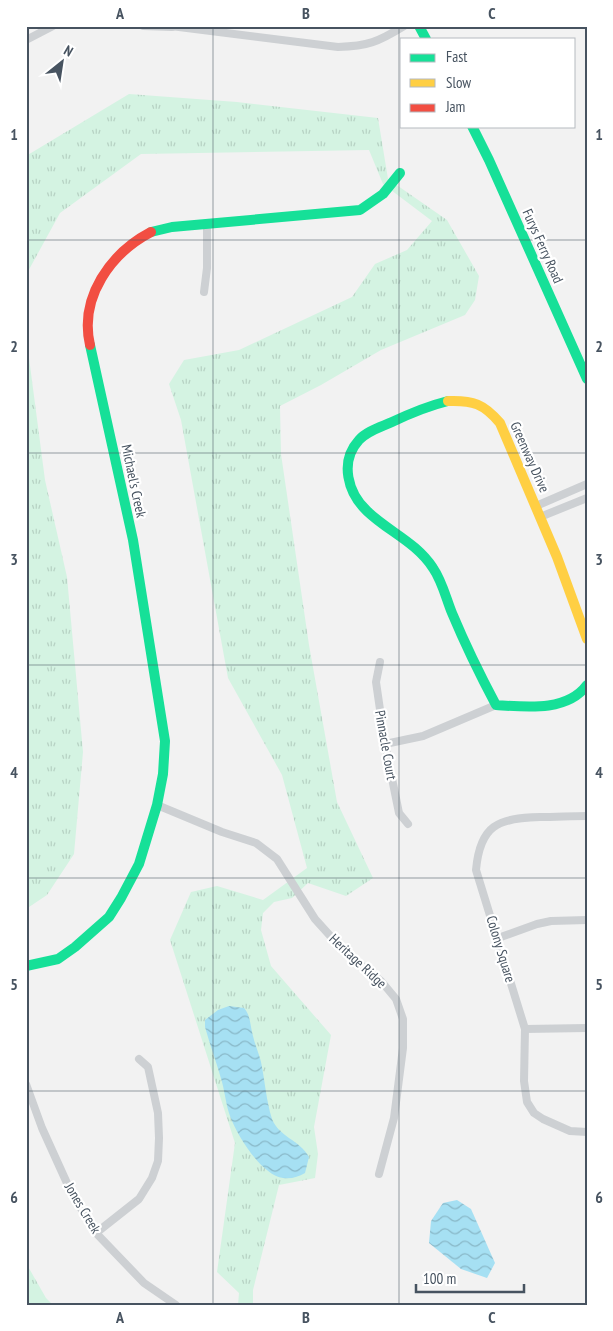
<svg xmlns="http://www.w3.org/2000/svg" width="613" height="1331" font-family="'PT Sans Narrow',sans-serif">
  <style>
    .grass { fill: url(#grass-tufts) }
    .water { fill: url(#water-waves) }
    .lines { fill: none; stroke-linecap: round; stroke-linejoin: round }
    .street { stroke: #cdd0d3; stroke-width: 8 }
    .fast { stroke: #16e098; stroke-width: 10 }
    .slow { stroke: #ffcf43; stroke-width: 10 }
    .jam { stroke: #f24e42; stroke-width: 10 }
    .grid { fill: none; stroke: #475360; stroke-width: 1; stroke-opacity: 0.55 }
    .labels { text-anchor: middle; stroke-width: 4.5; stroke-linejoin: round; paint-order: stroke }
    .street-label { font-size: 14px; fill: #475360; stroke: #fff }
    .neatline { fill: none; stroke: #475360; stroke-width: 2 }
    .grid-label { font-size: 16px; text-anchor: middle; font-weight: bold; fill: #475360 }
  </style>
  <defs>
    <pattern id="grass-tufts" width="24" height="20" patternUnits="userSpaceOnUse" patternTransform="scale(1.25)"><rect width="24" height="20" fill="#d4f3e2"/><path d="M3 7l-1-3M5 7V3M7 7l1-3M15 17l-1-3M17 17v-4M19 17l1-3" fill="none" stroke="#b7d2c4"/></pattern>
    <pattern id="water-waves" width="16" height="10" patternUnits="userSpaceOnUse" patternTransform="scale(1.25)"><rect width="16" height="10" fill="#a6e0f3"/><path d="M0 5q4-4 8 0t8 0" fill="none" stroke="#89b8c8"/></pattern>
  </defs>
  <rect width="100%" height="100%" fill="#f2f2f2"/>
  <!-- grass -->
  <g class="grass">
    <path d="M129,94l108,8 141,16 10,61 59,41 32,56 -4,24 -10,15 -84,35 -60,35 -41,21 1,48 28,191 28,157 36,76 -27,18 -38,-13 -16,15 -18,4 -11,11 -2,17 10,36 60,69 -17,92 4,27 -3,24 -36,7 -26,105v15h-15l1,-12 -22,-21 18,-129 -65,-203 21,-48 26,-6 46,14 44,-32 -25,-93 -54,-97 -47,-258 -12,-36 15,-24 55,-10 113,-53 23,-33 32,-14 25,-29 -49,-37 -14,-34 -228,4 -81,59 -34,62v-119z"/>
    <path d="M26,335l19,145 22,97 16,175 -9,102 -27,41 -21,14z"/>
    <path d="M26,1263l20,35 7,7h-27z"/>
  </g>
  <!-- water -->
  <g class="water">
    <path d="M229,1006l15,2c7,8 6,18 9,28 2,9 6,17 8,26 4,19 5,38 11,57 7,18 28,21 37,38l-4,16c-7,4 -13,6 -22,5 -22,-3 -46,-43 -53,-62 -4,-11 -5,-23 -8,-34 -5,-18 -12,-37 -17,-55v-7l13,-10z"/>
    <path d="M457,1200l14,9 24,54 -8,15 -26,-9 -32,-26 2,-22 12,-18z"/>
  </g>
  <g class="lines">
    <!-- street -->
    <g class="street">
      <path d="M143,26l29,1"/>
      <path d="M171,26l167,21c30,-1 40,-5 66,-21"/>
      <path d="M26,40l27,-14"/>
      <path d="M204,292l3,-24v-43"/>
      <path d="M536,506l51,-22"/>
      <path d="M540,517l47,-19"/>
      <path d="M380,662l-4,20 9,62 14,69 9,11"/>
      <path d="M385,744l38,-8 73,-31"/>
      <path d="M157,805l65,27 34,11 21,16 38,60 28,31 38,31 15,18 7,20v29l-9,70 -15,56"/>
      <path d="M587,816c-16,0 -31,1 -47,1 -42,1 -60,8 -64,53l49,159 -1,52 3,21 7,11 9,6 27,12 17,1"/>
      <path d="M498,938l39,-14 14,-3 36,-1"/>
      <path d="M525,1029l62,-1"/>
      <path d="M26,1084l16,44 29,64 25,41 48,50 32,22"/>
      <path d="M96,1233l43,-34 13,-21 6,-17 1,-23 -1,-25 -10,-46 -9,-8"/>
    </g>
    <!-- fast -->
    <g class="fast">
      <path d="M419,26l7,13"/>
      <path d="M472,126l17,34 98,219"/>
      <path d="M151,232l21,-5 188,-17 23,-16 17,-21"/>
      <path d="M448,401c-20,5 -37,12 -56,21 -11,5 -25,9 -33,18 -20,22 -11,53 8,71 22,21 49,31 66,57 9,13 13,30 19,45 13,31 28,62 44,92 30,2 71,7 91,-20"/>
      <path d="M26,966l32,-7 17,-12 34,-30 12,-19 18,-34 18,-59 6,-31 2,-33 -32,-201 -43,-195"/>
    </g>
    <!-- slow -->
    <path class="slow" d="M448,401c25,-1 36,3 52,22l57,134 30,82"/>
    <!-- jam -->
    <path class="jam" d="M90,345c-11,-48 21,-92 61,-113"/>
  </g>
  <!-- grid -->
  <path class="grid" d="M213,26v1279M399,26v1279M26,240h561M26,453h561M26,665h561M26,878h561M26,1091h561"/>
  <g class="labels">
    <!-- street labels -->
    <g class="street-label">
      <text transform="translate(543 246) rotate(66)" y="5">Furys Ferry Road</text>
      <text transform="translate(530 457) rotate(66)" y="5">Greenway Drive</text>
      <text transform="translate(134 481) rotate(78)" y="5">Michael's Creek</text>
      <text transform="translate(386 745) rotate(80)" y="5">Pinnacle Court</text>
      <text transform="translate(501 949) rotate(73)" y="5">Colony Square</text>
      <text transform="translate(358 961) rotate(43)" y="5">Heritage Ridge</text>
      <text transform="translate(83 1208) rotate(59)" y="5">Jones Creek</text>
    </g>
  </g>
  <!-- border -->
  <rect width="613" height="1331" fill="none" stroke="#ffffff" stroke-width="55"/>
  <!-- legend -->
  <rect x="400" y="38" width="175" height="90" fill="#ffffff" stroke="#b5babf"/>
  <rect x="410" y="54" width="25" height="8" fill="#16e098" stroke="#b5babf"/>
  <text x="446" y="62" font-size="15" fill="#475360">Fast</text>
  <rect x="410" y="79" width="25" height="8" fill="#ffcf43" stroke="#b5babf"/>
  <text x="446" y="88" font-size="15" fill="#475360">Slow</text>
  <rect x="410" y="104" width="25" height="8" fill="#f24e42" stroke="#b5babf"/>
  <text x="446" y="112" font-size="15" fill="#475360">Jam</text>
  <!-- north arrow -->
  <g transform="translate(62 62) rotate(30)" stroke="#ffffff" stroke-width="4" paint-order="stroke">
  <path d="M0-4L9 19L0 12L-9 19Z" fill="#475360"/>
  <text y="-8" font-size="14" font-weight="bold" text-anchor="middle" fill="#475360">N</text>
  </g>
  <!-- scale -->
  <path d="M416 1284v8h108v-8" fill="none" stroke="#475360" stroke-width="2.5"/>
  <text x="423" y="1284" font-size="15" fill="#475360" stroke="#ffffff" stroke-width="4" paint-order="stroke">100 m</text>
  <rect x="28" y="28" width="558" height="1276" class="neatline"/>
  <g class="grid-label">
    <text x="120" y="19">A</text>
    <text x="306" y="19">B</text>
    <text x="492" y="19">C</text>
    <text x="14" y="140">1</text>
    <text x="599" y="140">1</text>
    <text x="14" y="352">2</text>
    <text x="599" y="352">2</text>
    <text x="14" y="565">3</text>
    <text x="599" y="565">3</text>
    <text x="14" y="778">4</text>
    <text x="599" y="778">4</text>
    <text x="14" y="990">5</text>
    <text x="599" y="990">5</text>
    <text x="14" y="1203">6</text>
    <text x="599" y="1203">6</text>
    <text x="120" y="1323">A</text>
    <text x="306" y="1323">B</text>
    <text x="492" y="1323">C</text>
  </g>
</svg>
